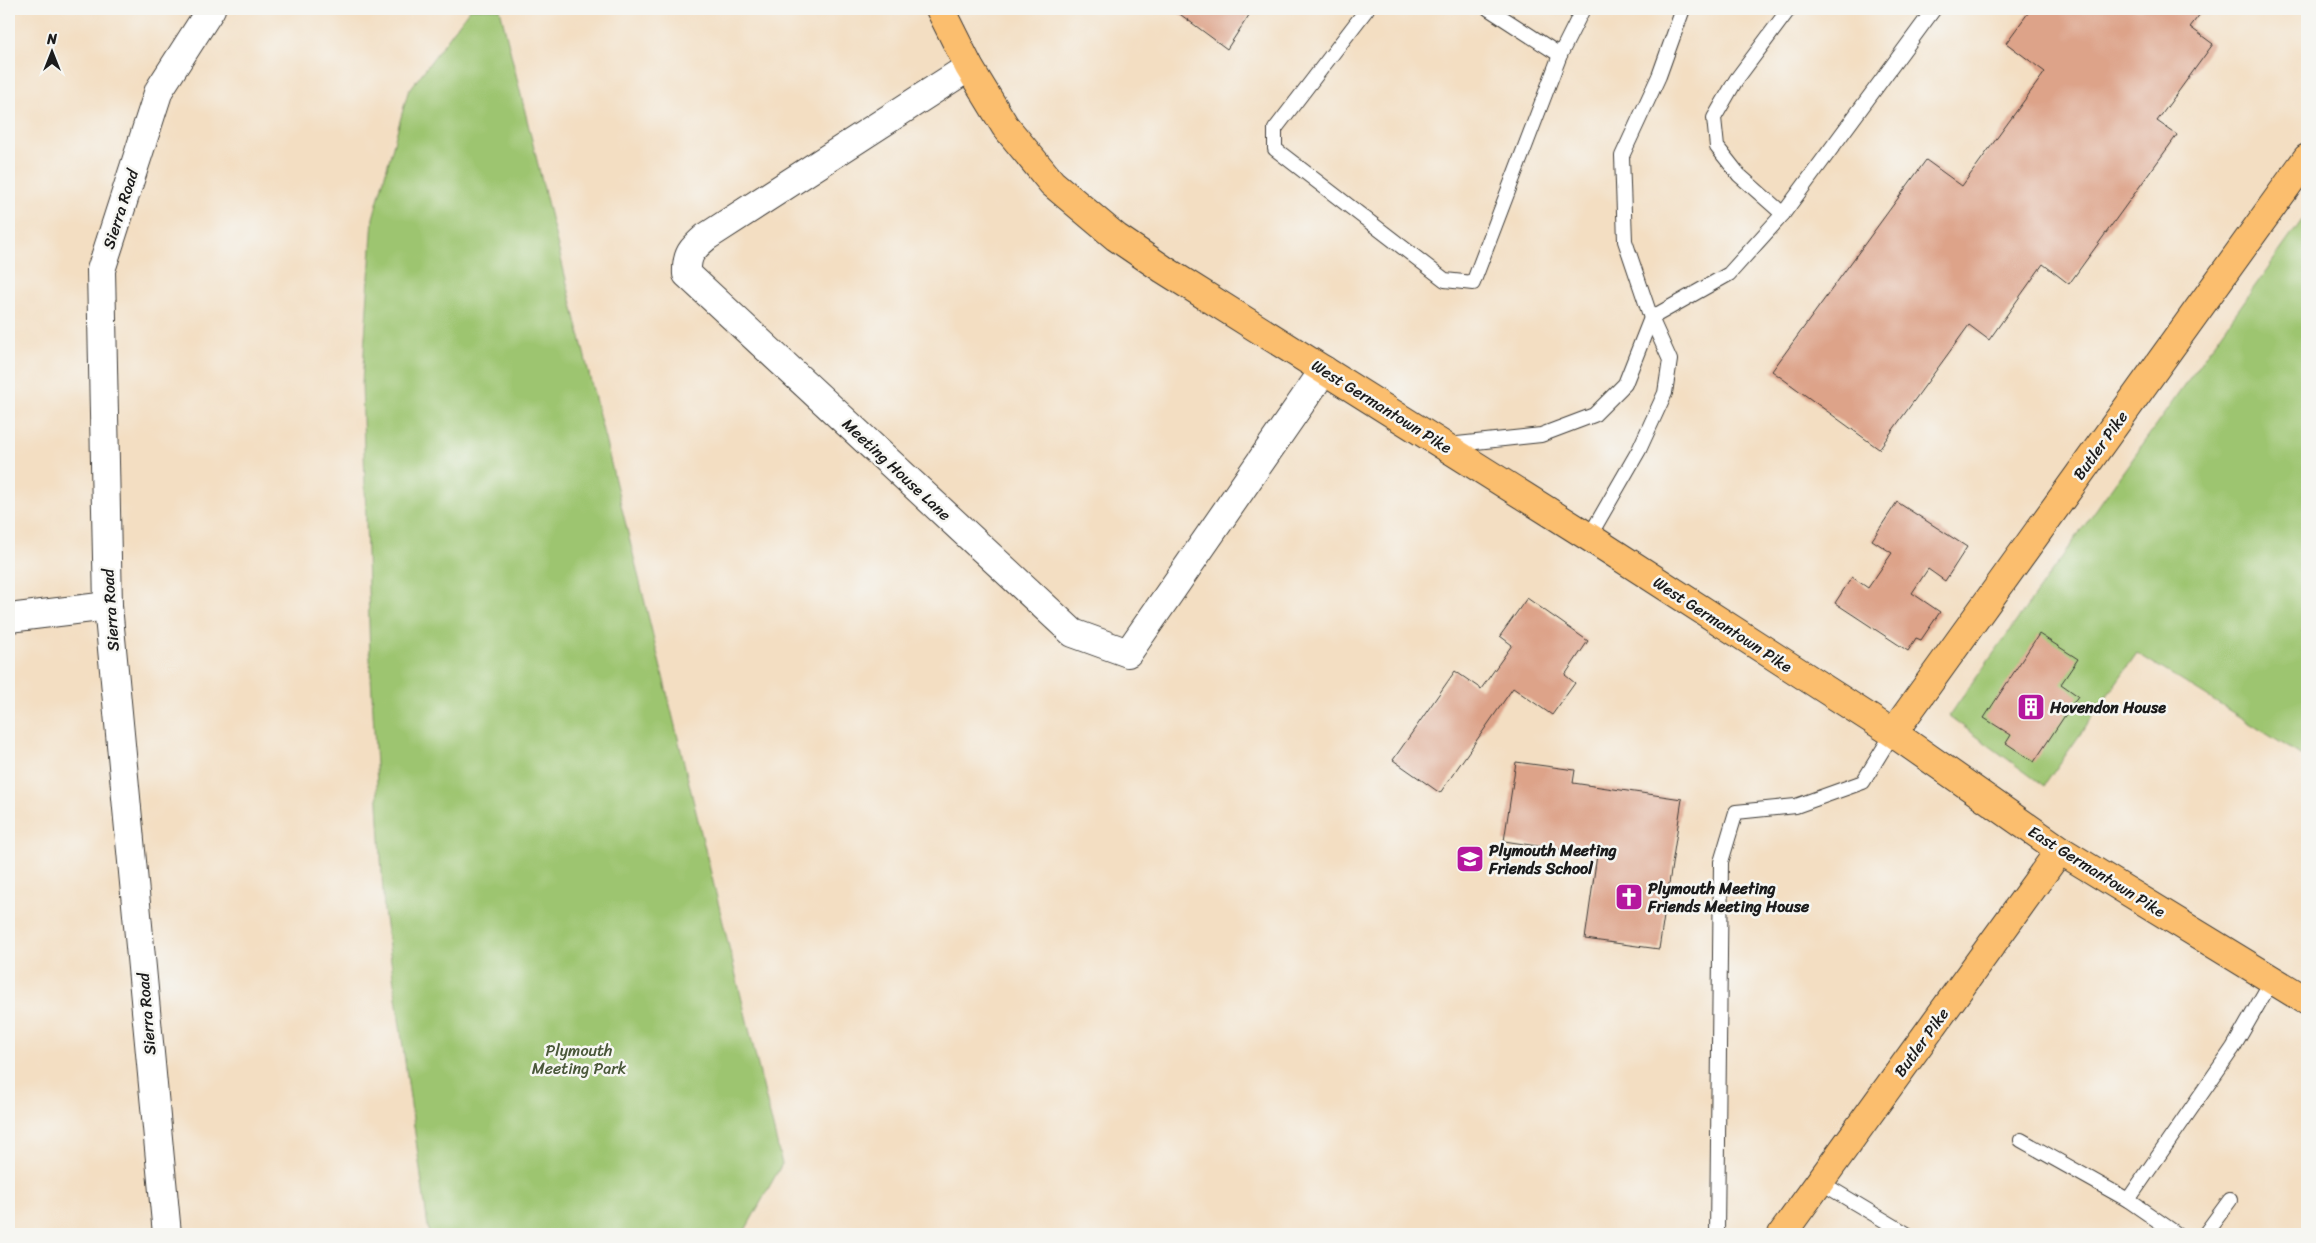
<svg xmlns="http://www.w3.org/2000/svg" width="2316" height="1243" font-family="Sriracha,sans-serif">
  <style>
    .green { fill: #9dc570; stroke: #5c7046 }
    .building { fill: #dda389 }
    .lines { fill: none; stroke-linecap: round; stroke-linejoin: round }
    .service-casing { stroke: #3c3935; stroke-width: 16 }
    .minor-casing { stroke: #3c3935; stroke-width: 30 }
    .primary-casing { stroke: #3c3935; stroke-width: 30 }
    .service { stroke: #fff; stroke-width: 14 }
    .minor { stroke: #fff; stroke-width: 28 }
    .primary { stroke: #fbbe6e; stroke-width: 28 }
    .labels { text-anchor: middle; stroke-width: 5; stroke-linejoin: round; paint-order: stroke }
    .street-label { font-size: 16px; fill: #1c1c1c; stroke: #f6f6f2 }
    .poi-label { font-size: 16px; font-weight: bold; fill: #1c1c1c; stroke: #f6f6f2; text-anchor: start }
    .park-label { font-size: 16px; fill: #495739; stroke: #f6f6f2 }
  </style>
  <rect width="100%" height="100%" fill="#f6f6f2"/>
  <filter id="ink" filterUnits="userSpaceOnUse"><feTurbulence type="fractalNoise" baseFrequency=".02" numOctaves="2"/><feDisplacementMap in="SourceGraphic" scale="10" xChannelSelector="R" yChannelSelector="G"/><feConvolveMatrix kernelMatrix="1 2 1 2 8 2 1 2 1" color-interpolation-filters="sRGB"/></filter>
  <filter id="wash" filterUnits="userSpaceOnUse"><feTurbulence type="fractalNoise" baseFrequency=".0096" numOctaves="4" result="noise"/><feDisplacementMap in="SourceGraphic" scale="20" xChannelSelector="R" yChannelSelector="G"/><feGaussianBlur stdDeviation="1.12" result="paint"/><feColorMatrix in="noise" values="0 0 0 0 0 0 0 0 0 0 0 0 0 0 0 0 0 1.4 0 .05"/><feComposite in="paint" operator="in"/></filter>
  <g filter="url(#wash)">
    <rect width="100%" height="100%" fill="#f3dec2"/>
    <!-- green -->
    <g class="green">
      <path d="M470,9h30l282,1155 -39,70h-314l-45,-323 -14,-253 -8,-276 11,-164 35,-126z"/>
      <path d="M2307,213v546l-170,-106 -93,133 -95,-70z"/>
    </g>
    <g id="blocks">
      <!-- building -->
      <g class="building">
        <path d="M1173,9h80l-26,40z"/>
        <path d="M2031,9h173l-14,18 23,17 -56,77 20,14 -108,149 -26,-20 -54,76 -20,-15 -90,124 -107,-78 154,-211 36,26 83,-114 -39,-29z"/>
        <path d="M1897,502l70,45 -22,34 -17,-12 -16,24 28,19 -19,28 -5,-2 -8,13 -73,-48 17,-26 16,11 24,-35 -20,-13z"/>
        <path d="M1527,598l61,43 -23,34 10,8 -23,32 -39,-27 -73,105 -47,-33 62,-89 26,18 31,-44 -12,-9z"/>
        <path d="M2307,619v14l-6,-4z"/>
        <path d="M2039,634l39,25 -17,25 17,12 -44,66 -28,-19 5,-8 -27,-17z"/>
        <path d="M1516,762l59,8 -2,13 109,16 -23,150 -74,-10 12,-84 -93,-14z"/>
      </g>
    </g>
  </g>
  <g filter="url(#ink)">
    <use href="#blocks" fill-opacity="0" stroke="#3c3935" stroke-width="1"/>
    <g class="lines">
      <defs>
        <g id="service">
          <path d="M1367,9l-92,120v20l170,131 28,3 87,-228 23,-46"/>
          <path d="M1489,9l71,46"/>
          <path d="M1783,214l-44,-39 -22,-28 -3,-29 22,-38 53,-71"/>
          <path d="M1448,445l93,-10 53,-20 31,-31 26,-66 78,-44 54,-60 151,-205"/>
          <path d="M1589,537l50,-87 26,-57 5,-33 -19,-42 -26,-77 -3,-85 37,-80 24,-67"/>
          <path d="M2021,1140l107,60"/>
          <path d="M1820,1182l87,52"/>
          <path d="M1717,1234l4,-372 15,-50 60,-6 67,-24 30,-49"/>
          <path d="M2177,1234l-49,-34 105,-152 39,-68"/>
          <path d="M2205,1234l25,-34"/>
        </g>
        <g id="minor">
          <path d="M969,67l-263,170c-14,12 -20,17 -19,37l386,359 55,20 196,-283"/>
          <path d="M9,618l99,-12"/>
          <path d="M167,1234l-59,-628 -7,-336 58,-180 52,-81"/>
        </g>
        <g id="primary">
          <path d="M940,9l29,58 36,59 47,57 64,54 47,32 426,268 304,196 167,117 247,151"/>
          <path d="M1893,733l414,-575"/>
          <path d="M1782,1234l278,-384"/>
        </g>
      </defs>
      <!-- service casing -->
      <use href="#service" class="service-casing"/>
      <!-- minor casing -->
      <use href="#minor" class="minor-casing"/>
      <!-- primary casing -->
      <use href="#primary" class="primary-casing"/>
      <!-- service -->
      <use href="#service" class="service"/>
      <!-- minor -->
      <use href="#minor" class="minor"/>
      <!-- primary -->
      <use href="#primary" class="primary"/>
    </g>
  </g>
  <!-- icons -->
  <defs>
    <symbol id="building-square" viewBox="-11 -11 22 22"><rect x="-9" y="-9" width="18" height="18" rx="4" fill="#b5179e" stroke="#f6f6f2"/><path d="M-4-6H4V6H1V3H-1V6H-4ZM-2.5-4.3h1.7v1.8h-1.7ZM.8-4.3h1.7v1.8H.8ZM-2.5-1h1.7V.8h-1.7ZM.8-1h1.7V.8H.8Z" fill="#fff"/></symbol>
    <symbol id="school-square" viewBox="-11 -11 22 22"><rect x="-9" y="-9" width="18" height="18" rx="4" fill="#b5179e" stroke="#f6f6f2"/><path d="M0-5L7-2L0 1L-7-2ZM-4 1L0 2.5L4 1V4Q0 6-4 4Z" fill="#fff"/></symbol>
    <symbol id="church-square" viewBox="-11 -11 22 22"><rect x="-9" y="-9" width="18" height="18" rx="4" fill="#b5179e" stroke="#f6f6f2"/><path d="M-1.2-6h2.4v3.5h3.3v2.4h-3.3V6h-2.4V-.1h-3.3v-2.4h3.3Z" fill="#fff"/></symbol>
  </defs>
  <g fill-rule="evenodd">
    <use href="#building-square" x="2015" y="691" width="32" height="32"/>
    <use href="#school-square" x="1454" y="843" width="32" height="32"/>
    <use href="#church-square" x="1613" y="881" width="32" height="32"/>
  </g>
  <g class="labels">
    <!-- street labels -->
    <g class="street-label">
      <text transform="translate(120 209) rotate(-72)" y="6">Sierra Road</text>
      <text transform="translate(1382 406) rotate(32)" y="6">West Germantown Pike</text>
      <text transform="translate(2100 445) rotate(-54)" y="6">Butler Pike</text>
      <text transform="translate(897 469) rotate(43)" y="6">Meeting House Lane</text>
      <text transform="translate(110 610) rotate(-94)" y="6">Sierra Road</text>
      <text transform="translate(1723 624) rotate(33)" y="6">West Germantown Pike</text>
      <text transform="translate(2097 871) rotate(32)" y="6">East Germantown Pike</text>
      <text transform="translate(146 1014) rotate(-95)" y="6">Sierra Road</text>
      <text transform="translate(1921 1042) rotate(-54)" y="6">Butler Pike</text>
    </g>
    <!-- poi labels -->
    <g class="poi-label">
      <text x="2050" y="713">Hovendon House</text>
      <text x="1489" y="856">Plymouth Meeting<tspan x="1489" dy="18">Friends School</tspan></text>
      <text x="1648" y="894">Plymouth Meeting<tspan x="1648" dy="18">Friends Meeting House</tspan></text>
    </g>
    <!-- park labels -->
    <g class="park-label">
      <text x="579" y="1056">Plymouth<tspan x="579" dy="18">Meeting Park</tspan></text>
    </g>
  </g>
  <!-- margin -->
  <rect width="2316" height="1243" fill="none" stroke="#f6f6f2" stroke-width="30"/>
  <!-- north arrow -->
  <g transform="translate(52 52)" stroke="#f6f6f2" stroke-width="4" paint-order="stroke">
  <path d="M0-4L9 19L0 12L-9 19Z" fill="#1c1c1c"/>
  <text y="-8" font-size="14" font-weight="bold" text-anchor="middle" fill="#1c1c1c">N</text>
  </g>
</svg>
